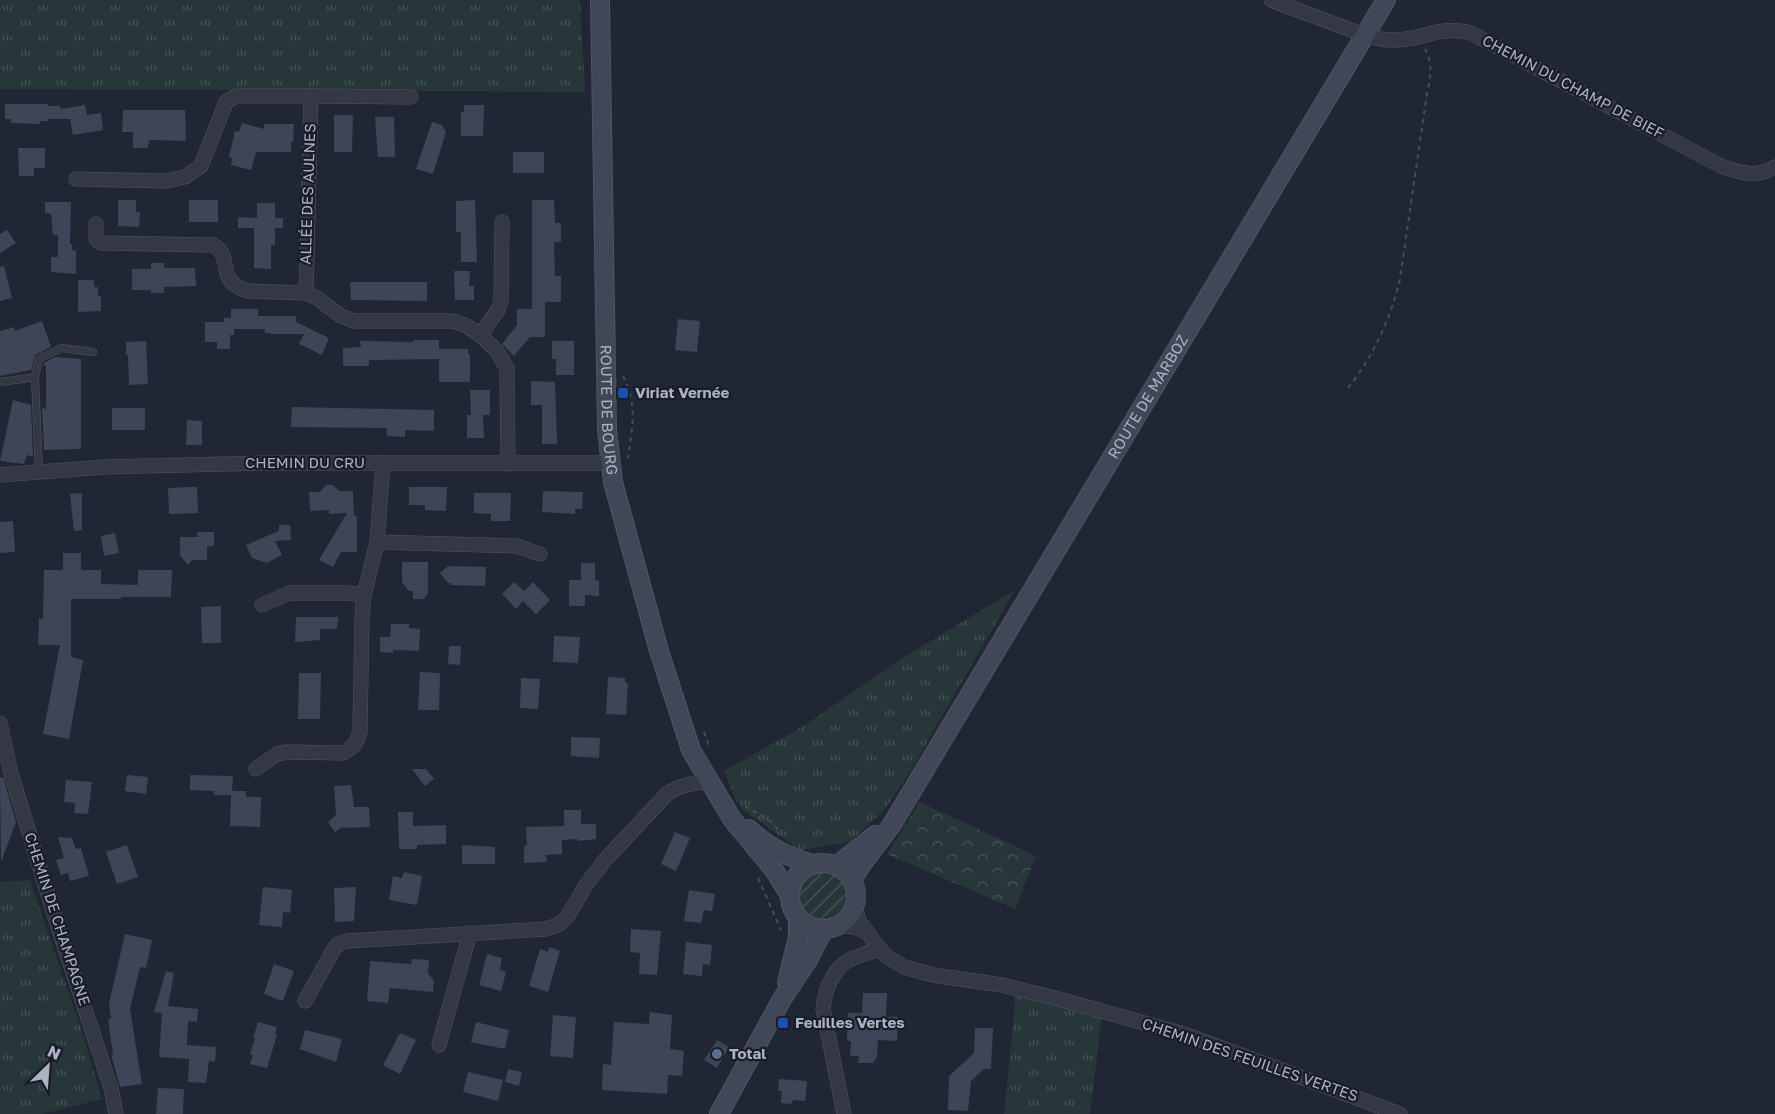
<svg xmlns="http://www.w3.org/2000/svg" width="1775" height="1114" font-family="'Golos Text',sans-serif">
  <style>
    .grass { fill: url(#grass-tufts) }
    .forest { fill: url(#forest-crowns) }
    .garden { fill: url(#garden-furrows) }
    .building { fill: #3e4556 }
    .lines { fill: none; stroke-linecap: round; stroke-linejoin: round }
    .lane-casing { stroke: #505563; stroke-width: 8 }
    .street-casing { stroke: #505563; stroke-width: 15 }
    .secondary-casing { stroke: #505563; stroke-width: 20 }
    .path { stroke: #435156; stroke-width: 2; stroke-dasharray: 4.5 4.5; stroke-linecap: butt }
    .lane { stroke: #333844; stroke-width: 7 }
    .street { stroke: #333844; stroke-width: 14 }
    .secondary { stroke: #414757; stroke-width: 18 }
    .transit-dot { fill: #1a4fb4; stroke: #191d29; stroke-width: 2 }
    .service-dot { fill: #5c6f8a; stroke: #191d29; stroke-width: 2 }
    .labels { text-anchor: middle; stroke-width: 4.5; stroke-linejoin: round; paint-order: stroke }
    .street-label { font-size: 15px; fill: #adb2c2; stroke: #191d29 }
    .poi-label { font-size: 15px; font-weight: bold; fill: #adb2c2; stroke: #191d29; text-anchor: start }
  </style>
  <defs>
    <pattern id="grass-tufts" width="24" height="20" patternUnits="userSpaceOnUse" patternTransform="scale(1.5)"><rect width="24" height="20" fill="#263639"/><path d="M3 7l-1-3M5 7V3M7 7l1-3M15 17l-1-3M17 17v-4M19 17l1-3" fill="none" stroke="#435154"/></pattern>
    <pattern id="forest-crowns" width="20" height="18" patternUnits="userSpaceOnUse" patternTransform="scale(1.5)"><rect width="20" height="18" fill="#263639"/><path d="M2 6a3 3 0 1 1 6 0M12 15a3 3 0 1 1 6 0" fill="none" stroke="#435154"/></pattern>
    <pattern id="garden-furrows" width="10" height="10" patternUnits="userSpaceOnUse" patternTransform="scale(1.5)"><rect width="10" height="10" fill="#263639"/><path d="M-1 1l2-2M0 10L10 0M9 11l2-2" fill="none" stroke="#435154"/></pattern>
  </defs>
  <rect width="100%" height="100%" fill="#202633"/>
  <!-- grass -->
  <g class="grass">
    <path d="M0,0h580l5,92 -585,-3z"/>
    <path d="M1015,590l-105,182 -24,36 -36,34 -50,8 -57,-40 -7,-9 -12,-30 81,-46 96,-66z"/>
    <path d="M30,880l51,149 21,70 -60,15h-42v-232z"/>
    <path d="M1016,994l86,21 -12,99h-86z"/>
  </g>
  <!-- forest -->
  <path class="forest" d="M920,802l116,54 -21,53 -128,-55z"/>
  <!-- garden -->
  <circle class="garden" cx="822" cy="895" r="24"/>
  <!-- building -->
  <g class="building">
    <path d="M5,104h43v2h12v3l25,-4 2,10 14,-2 2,17 -30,5 -3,-16h-22v2h-8v3l-29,-1v-4h-6z"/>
    <path d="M464,105h20l-1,31h-22v-24h3z"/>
    <path d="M123,110h62l1,31 -37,-1 -1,8h-15v-16h-11z"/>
    <path d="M334,115h19l-1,37h-18z"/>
    <path d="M375,117h19l1,40h-17z"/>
    <path d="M432,122l10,3 4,7 -13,42 -17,-5z"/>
    <path d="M242,123l22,6v-5h30l-1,18h-2v10h-35l-5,18 -20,-5 1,-7 -3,-1 6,-26 4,1z"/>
    <path d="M18,148h27v20h-11v8h-15z"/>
    <rect x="513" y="152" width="31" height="21"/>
    <path d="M118,200h18v12h4l-1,15 -21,-1z"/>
    <rect x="189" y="200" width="29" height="22"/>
    <path d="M475,200l2,62h-16v-30h-5v-31z"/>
    <path d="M532,200h22l1,23h6v19h-7l1,34h6v26h-16v35h-15l-16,19 -12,-12 15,-19v-16h15z"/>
    <path d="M45,202h26l-1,42h2v6l4,1v23l-25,-2v-15h7v-22h-5l-2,-21 -6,-1z"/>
    <path d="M257,203h18v15h8v10h-8v17h-4v24l-17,-1v-40h-16v-11l19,1z"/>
    <path d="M7,230l9,13 -16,10v-19z"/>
    <path d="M151,263h13v5h31l1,18 -32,1v6h-13v-3h-19v-21h19z"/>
    <path d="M4,266l8,32 -12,3v-34z"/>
    <path d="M454,271h16l-1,15h5v14h-19z"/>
    <path d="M78,280h16v7h4v8l3,1v15l-23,1z"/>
    <path d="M350,282h77v19l-76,-1z"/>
    <path d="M231,309h27v7h38v6l33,16 -7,17 -23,-11 5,-10h-33v-1h-6v-4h-31v6h-4v14h-13v-7h-12v-20h19v-4h7z"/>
    <path d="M678,319l22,2 -3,31 -22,-2z"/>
    <path d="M42,321l9,26 -16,8 -4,15 -31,6v-45l14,-4 1,4z"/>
    <path d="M414,340h25v19l-70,1v6h-26v-18l18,-1 -1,-6 54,1z"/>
    <path d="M146,341l2,43 -19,1 -1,-30h-2v-13z"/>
    <path d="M552,341h22v34h-18v-16h-4z"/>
    <path d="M439,349h29v5h2v28h-31z"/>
    <path d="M55,357l26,2v90l-37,1 -2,-42 4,1v-44l-3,1 1,-3z"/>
    <path d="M531,381l24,1 2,62h-15v-39h-11z"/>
    <path d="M470,390h20v25h-7l1,23h-17v-23h4z"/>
    <path d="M13,400l18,5 2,52 -6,-2 -3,9 -24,-3z"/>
    <path d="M292,407l142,3v21l-29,-1v7l-18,-1v-8l-96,-1z"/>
    <rect x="112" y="408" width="33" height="22"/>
    <path d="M187,420l15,1v24h-16z"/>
    <path d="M326,485h7l6,6h14l1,25h3v36h-16l-8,15 -14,-7 28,-47 -18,1v-4l-19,1 -1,-19h11z"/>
    <path d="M189,487h8l1,26 -29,1 -1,-26z"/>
    <path d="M409,487h38l-1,24 -21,-1v-5h-16z"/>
    <path d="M543,491l40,1 -1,17h-7v5l-33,-2z"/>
    <path d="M82,493v37l-8,1 -4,-37z"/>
    <path d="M474,493h37l-1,28h-19v-7l-17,-1z"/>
    <path d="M13,521l2,31 -15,1v-31z"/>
    <path d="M279,525h11l1,15 -16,1 7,14 -15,8 -15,-5 -6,-13 33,-14z"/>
    <path d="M197,532h17v14h-7v14h-15l-4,5 -8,-10v-18h18z"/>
    <path d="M115,533l4,20 -15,3 -3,-20z"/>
    <path d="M63,553h18v17h20v14l37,1v-15h34l-1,27h-50v2h-50v58l12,3 -14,79 -26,-5 17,-89h-22l1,-27 4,1 1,-49h19z"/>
    <path d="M402,562h26v32l-5,5h-10v-8h-4l-7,-9z"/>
    <path d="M581,563h14v17l4,1v15l-14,-1v11h-16v-24l1,-2h11z"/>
    <path d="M448,566l38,1 -1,19 -35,-1 1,-2h-3l-8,-10z"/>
    <path d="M514,582l10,9 9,-9 17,18 -14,14 -13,-13 -7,8 -14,-15z"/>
    <path d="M221,606v37h-19l-1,-36z"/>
    <path d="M296,617h42l-1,12h-17v11l-25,2z"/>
    <path d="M391,624h18v4l11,1 -1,22 -26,-1v3l-13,-1v-15h10z"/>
    <path d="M554,636l26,1 -2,26 -25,-1z"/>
    <path d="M449,646h12l-1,19 -12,-1z"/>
    <path d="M420,672l20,1 -1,37h-21z"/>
    <path d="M299,673h22l-1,46h-22z"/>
    <path d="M608,677l17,1v5h3l-2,32 -20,-1z"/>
    <path d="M521,678l19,1 -2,30 -18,-1z"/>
    <path d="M571,737l29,1 -1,20 -28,-2z"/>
    <path d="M412,769h14l8,10 -9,7z"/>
    <path d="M127,775l21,2 -2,17 -21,-3z"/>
    <path d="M190,775l43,1 -1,15h14v6h15l-1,30 -30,-1 1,-31h-17v-4l-24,-1z"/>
    <path d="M3,777l13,45 -15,40 -1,-84z"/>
    <path d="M66,780l26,2 -4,32 -14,-1 1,-10 -11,-1z"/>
    <path d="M351,785l3,22h15l1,20 -29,1 -6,4 -7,-10 8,-7 -2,-29z"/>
    <path d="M564,810h17v14h15v15l-17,2 -2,-2 -15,1v14l-16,1 1,7 -23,1v-17l3,-1 -1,-18 38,-1z"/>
    <path d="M398,812h15v14l33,-1v19l-29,1v4h-18z"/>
    <path d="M675,832l15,6 -14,33 -15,-7z"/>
    <path d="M58,837l14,1 4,11 5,-1 8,28 -19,5 -2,-8 -7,2 -5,-15 8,-2z"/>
    <path d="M127,845l11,32 -21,7 -11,-32z"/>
    <path d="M462,845l33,2v17h-33z"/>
    <path d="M404,872l18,4 -5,29 -28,-5 4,-24 9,2z"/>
    <path d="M263,887l29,3 -2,23 -7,-1 -1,15 -23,-2z"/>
    <path d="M356,887l-2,34 -19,1 -1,-34z"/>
    <path d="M689,890l26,4 -3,17 -8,-1 -3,13 -17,-2z"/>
    <path d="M631,929l30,2 -4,44 -18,-1 1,-21 -10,-1z"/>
    <path d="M125,934l27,6 -6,28 -6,-1 -10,42 12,75 -22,3 -9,-32h2l-5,-36h3l-2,-16z"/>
    <path d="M686,942l26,3 -2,20 -7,-1 -1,12 -19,-2z"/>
    <path d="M549,947l11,4 -12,41 -19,-6 11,-37 8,3z"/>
    <path d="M487,954l15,4 -2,12 6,2 -5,19 -22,-6z"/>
    <path d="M412,959l17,1 -1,13 6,8 -1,11 -43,-4 -2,15 -21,-2 3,-40 41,3z"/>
    <path d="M274,964l20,7 -11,30 -19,-7z"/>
    <path d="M166,971l8,2 -6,33 30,3 -1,13 -9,-1 -1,24 29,2 -1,15 -6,-1 -3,22 -18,-1 1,-23 -30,-2 3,-44 -8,-1z"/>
    <path d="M863,993h24l-1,24h12l-1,24 -19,-1 -1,17 -4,6h-15l1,-7h-9l1,-15h-4l1,-28h14z"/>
    <path d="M650,1012l22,3 -2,34 14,2 -2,25 -14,-1 -1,19 -65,-4 1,-26 8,1 3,-43 35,2z"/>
    <path d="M553,1015l23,2 -3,41 -23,-2z"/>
    <path d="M258,1022l19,5 -2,7 2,1 -10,33 -17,-4 3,-9 -3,-1 5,-16h-2z"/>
    <path d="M476,1022l33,8 -4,19 -34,-7z"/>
    <path d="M975,1028h18l-2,41h-7l-13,12 -3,30 -20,-1 1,-34 25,-23z"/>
    <path d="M305,1030l37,9 -6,23 -36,-13z"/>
    <path d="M400,1033l16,7 -16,34 -17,-9z"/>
    <path d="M717,1040l12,7 -12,21 -13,-8z"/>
    <path d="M508,1069l14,3 -3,14 -14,-4z"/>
    <path d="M468,1072l35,8 -5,21 -35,-9z"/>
    <path d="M779,1079l28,2 -2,20 -12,-1 -1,4 -11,-1 1,-12h-4z"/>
    <path d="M158,1088l26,1 -1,25h-27z"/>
  </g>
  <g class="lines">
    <defs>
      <g id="lane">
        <path d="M35,377l4,95"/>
        <path d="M0,382l35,-5 4,-18 22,-11 32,4"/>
      </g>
      <g id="street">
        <path d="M1271,0c23,9 46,17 69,26 16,6 33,13 49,14 32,2 50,-16 82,-7l250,133c19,7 36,12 54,1"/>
        <path d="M311,96l100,1"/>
        <path d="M76,179l89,2 20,-4 16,-11 25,-64 10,-6h75l-5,197"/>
        <path d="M96,224v15l4,4 113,2c23,12 -1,35 35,46l58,2 11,5 24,18 13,5h99l14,5 13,9 16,15 11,18 1,96"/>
        <path d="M480,335l18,-25 3,-9 1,-79"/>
        <path d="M0,475l104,-8 160,-4h346"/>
        <path d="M377,542l140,4 23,8"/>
        <path d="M262,605l27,-12h59l16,2"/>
        <path d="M0,723l11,51 49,159 51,155 5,26"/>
        <path d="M256,769l21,-15 11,-2 55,1c11,-5 14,-11 17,-22l2,-115 2,-21 13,-53 6,-79"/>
        <path d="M855,906l4,15 20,27 6,7 19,12 29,8 69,10 53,13 132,37 213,79"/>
        <path d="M836,927c12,-2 19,-1 30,5"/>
        <path d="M305,1001l29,-52 4,-5 9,-3 199,-12 14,-5 7,-7 19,-32 19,-25 62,-66c13,-10 27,-10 42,-13"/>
        <path d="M439,1045l31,-112"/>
        <path d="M844,1114l-21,-105c1,-18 11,-42 28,-50 10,-4 19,-6 28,-11"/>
      </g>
      <g id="secondary">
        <path id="s1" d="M600,0l7,430 6,52 46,169 32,99 41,69 42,51 15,24"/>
        <path d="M749,829c18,18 39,28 63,35"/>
        <circle cx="823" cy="896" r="33"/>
        <path d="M836,866l39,-31"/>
        <path id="s2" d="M852,880l10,-16 29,-38 495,-826"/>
        <path d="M787,982l11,-45v-18"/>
        <path d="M719,1114l63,-115 26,-39 16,-31"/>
      </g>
    </defs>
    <!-- lane casing -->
    <use href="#lane" class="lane-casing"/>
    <!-- street casing -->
    <use href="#street" class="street-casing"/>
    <!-- secondary casing -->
    <use href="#secondary" class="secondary-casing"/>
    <!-- path -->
    <g class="path">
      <path d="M623,376c15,29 9,52 5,82"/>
      <path d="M1348,388c26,-33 42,-68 52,-109l27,-186c4,-17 6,-28 -2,-44"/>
      <path d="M704,732l6,17"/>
      <path d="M745,806l25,15 7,7 -1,3"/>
      <path d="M758,878l23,52"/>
    </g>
    <!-- lane -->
    <use href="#lane" class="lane"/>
    <!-- street -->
    <use href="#street" class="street"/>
    <!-- secondary -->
    <use href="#secondary" class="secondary"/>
  </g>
  <!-- markers -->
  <g class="transit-dot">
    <rect x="617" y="387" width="12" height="12" rx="3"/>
    <rect x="777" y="1017" width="12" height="12" rx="3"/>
  </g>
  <circle class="service-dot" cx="717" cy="1054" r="6"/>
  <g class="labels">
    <!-- street labels -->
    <g class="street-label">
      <text transform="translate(1573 87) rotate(28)" y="5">CHEMIN DU CHAMP DE BIEF</text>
      <text transform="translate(308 194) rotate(-88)" y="5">ALLÉE DES AULNES</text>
      <text dy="5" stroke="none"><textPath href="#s2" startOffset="567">ROUTE DE MARBOZ</textPath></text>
      <text dy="5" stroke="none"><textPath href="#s1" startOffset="410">ROUTE DE BOURG</textPath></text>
      <text x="305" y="468">CHEMIN DU CRU</text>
      <text transform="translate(57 919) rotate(72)" y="5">CHEMIN DE CHAMPAGNE</text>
      <text transform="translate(1250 1060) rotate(19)" y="5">CHEMIN DES FEUILLES VERTES</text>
    </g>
    <!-- poi labels -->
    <g class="poi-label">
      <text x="635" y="398">Viriat Vernée</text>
      <text x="795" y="1028">Feuilles Vertes</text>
      <text x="729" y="1059">Total</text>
    </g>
  </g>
  <!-- north arrow -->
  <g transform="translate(48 1066) rotate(25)" stroke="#191d29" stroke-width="4.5" paint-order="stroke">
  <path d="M0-4.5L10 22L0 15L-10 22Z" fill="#adb2c2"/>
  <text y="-9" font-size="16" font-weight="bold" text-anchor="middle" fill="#adb2c2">N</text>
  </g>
</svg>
